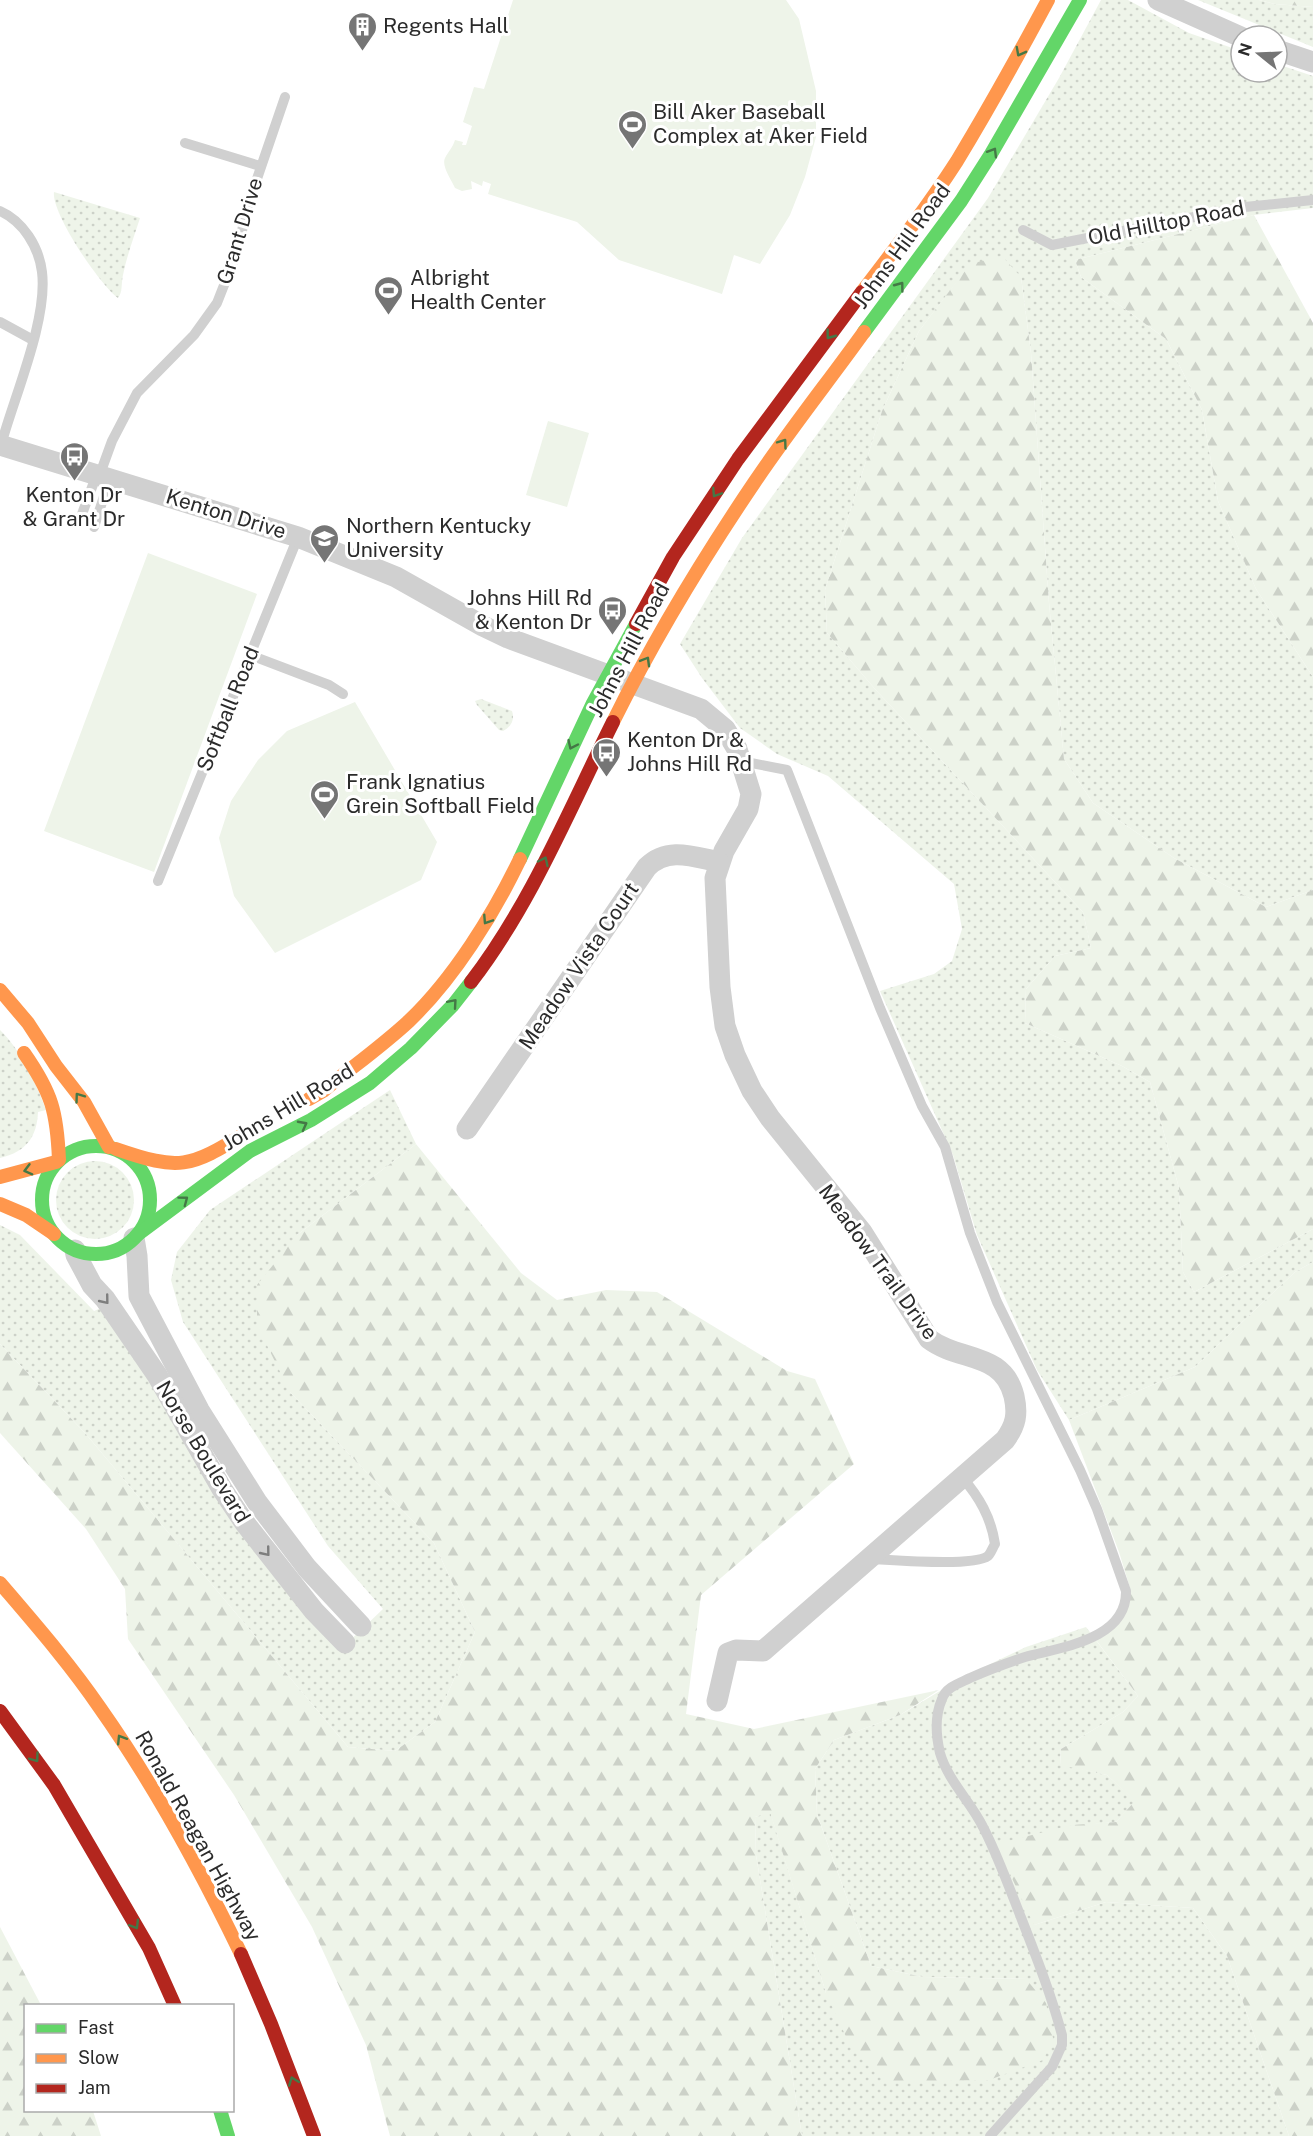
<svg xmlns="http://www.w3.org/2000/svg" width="1313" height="2136" font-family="'Public Sans',sans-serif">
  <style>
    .grass { fill: url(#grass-dots) }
    .forest { fill: url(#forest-firs) }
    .park { fill: #eef4e9 }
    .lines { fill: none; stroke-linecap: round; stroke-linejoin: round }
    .lane { stroke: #d0d0d0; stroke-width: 10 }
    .street { stroke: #d0d0d0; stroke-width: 21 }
    .fast { stroke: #63d668; stroke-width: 14 }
    .slow { stroke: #ff974d; stroke-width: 14 }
    .jam { stroke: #b3261e; stroke-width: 14 }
    .oneway { stroke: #447846 }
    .oneway2 { stroke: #7e7e7e }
    .labels { text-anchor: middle; stroke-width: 6; stroke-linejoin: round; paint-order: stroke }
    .poi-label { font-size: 21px; fill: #2b2b2b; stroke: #fff; text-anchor: start }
    .street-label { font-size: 21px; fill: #2b2b2b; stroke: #fff }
  </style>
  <defs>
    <pattern id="grass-dots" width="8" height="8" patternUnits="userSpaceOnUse" patternTransform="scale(1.5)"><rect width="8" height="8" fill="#eef4e9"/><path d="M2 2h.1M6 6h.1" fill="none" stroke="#ccd1c8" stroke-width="1.8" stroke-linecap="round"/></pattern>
    <pattern id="forest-firs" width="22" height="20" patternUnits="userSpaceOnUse" patternTransform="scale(1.5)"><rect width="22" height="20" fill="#eef4e9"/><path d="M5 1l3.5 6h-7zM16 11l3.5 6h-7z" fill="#ccd1c8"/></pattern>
  </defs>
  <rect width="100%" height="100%" fill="#fff"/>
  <!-- grass -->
  <g class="grass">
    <path d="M1101,0h27l61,33 52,18v21h36v-8l36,12v132l-59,7 -179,45 6,17 85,62 36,71 16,91 38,88 57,88v213l-47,17 -92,-49 -81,-55 -29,-44 -15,-156 -18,-250 -10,-76 -51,-12 -51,66 -37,80 -57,179 2,43 48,56 208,223 8,36 -36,8 -29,33 -1,34 97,43 28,16 29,106 4,84 11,20 119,-63v33l-18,10 -100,95 -126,53 -32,-50 -60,-135 -24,-80 -73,-164 54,-17 18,-13 10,-32 -8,-45 -126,-108 -51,-22 -37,-26 -38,-50 -22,-34 62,-106 246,-340 71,-120z"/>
    <path d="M1198,0h61l16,4 38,3v40z"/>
    <path d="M54,192l86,26c-6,19 -13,37 -17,57 -2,8 0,17 -5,23 -18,-13 -67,-85 -64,-106z"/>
    <path d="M481,699l31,12c3,9 -1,16 -9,20l-4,-1 -22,-25 -2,-4z"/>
    <path d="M0,1030c20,19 37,54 46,80l-8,2c-1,25 -12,40 -38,46z"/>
    <path d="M390,1090l26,54 -119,91 -7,157 144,151 41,89 -40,90 -40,29 -47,-4 -263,-314 -85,-89v-119l20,10 74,76 7,-3 239,342 43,-41 -55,-63 -145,-224 -12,-42 6,-28 33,-42z"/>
    <circle cx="95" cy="1200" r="39"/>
    <path d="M1086,1627l52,69 -15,16 -62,37 -1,15 47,11 29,26 -20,21 -44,4 -38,99 72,-23 87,6 34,48 62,180h-487l-46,-281 -1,-38 15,-6 56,182 200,-14 -103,-2 -52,-11 -54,-152 -2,-45 19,-29 66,-25 63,-38 63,-30z"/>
  </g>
  <!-- forest -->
  <g class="forest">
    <path d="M1259,0h54v7l-38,-3z"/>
    <path d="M1254,215l59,108v354l-57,-88 -38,-88 -16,-91 -36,-71 -85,-62 -6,-17z"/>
    <path d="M1002,256l19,21 10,76 18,250 15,156 29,44 81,55 92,49 47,-17v339l-119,63 -11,-20 -4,-84 -29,-106 -28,-16 -97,-43 1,-34 29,-33 36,-8 -8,-36 -208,-223 -48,-56 -2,-43 57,-179 37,-80 51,-67z"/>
    <path d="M416,1144l105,129 36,27 49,-10 51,2 130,79 28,8 39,85 -153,131 -15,119 68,15 185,-39 -39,25 -66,25 -19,29 2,45 54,152 52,11 103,2 20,24 7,35 -10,22 -54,20 -104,2 -38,-43 -21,-46 -56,-181 -15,5 1,38 46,281h-412l-24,-91 -54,-118 -78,-132 -106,-156 -3,-50 -39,-60 -86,-96v-89l85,89 263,314 47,4 40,-29 40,-90 -41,-89 -144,-151 -33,-67v-40l40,-50z"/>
    <path d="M1313,1262v874h-24l-62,-180 -34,-48 -87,-6 -72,23 -38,-81 76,-19 44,-3 19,-21 -28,-26 -47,-10 1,-16 62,-37 15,-16 -42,-56 20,-14 14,-38 -11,-36 -50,-132 126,-53 100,-95z"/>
    <path d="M0,1927l41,78 -15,1v104l67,1 8,25h-101z"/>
  </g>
  <!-- park -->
  <g class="park">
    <path d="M513,0h273l13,19 17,72v46l-11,40 -15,38 -30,49 -26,-9 -12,39 -103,-34 -42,-38 -89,-28 3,-10 -8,-3 -1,5 -11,-5 1,8 -10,2 -7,-3c-3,-7 -14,-22 -10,-30 3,-6 8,-11 10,-18l8,2 -1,3h4l6,-19 -9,-4 11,-35 10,2z"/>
    <path d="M548,421l41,12 -22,74 -41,-12z"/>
    <path d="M148,553l109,41 -103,278 -110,-41z"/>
    <path d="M355,702l82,140 -16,38 -146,73 -41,-57 -15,-58 12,-37 27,-41 29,-29z"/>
  </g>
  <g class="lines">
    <!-- lane -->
    <g class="lane">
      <path d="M185,143l75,23"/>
      <path d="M0,211c23,10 39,36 42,61 6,48 -28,125 -41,173"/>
      <path d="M1023,230l29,15 193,-38 68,-7"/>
      <path d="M0,322l33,18"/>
      <path d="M100,474l12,-33 25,-48 57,-58 23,-32 20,-51 11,-47 37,-108"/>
      <path d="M79,522l18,-48"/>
      <path d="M94,527l16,-49"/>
      <path d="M250,655l79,30 14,9"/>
      <path d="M741,761l46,9 93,238 42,98 23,41 25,86 27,69 83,168 17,39 29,82c1,49 -65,56 -101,66 -18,6 -37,13 -55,21 -10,5 -24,9 -28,21 -7,16 -6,37 -2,54 8,28 31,49 43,74 13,25 22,50 32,75 17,44 35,88 47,133v10l-10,22 -62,69"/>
      <path d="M158,881l140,-344"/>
      <path d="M872,1559c22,1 101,8 116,-3 3,-3 5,-9 7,-12 -4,-27 -16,-47 -33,-67"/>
    </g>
    <!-- street -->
    <g class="street">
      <path d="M1158,0l83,37"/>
      <path d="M1277,50l36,12"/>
      <path d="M0,445l298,92 98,40 87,49 25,12 193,71 24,20 12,20 14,45 -3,15 -24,42 -9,27 5,109 5,39 10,29 17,36 18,27 92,114 67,107c30,23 74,12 85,57 4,18 2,29 -9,44l-242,211 -27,-1 -8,3 -11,48"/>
      <path d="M467,1129l180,-262c21,-21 47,-10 72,-5"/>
      <path d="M134,1238l3,18 2,40 60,114 58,92 50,66 54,58"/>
      <path d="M75,1250l1,5 16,30 13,14 52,76 65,114 22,33 70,89 31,32"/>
    </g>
    <!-- fast -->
    <g class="fast">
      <path d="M864,332l97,-131 30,-47 89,-154"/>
      <path d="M520,859l73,-156 43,-79"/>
      <circle cx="96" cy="1200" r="54"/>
      <path d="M137,1235l113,-84 61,-31 59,-37 41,-35 42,-43 18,-23"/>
      <path d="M220,2110l8,26"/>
    </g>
    <!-- slow -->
    <g class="slow">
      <path d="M862,292c33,-43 66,-86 95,-131 32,-53 62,-107 91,-161"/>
      <path d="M613,722c41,-83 89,-162 141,-239 35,-52 74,-101 110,-151"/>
      <path d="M0,990l28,33 28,43 28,36 25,45"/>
      <path d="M24,1053c28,40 33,59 35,107"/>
      <path d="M309,1099l14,-8c28,-23 59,-45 86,-70 45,-43 84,-106 111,-162"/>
      <path d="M116,1149c64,22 73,19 130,-16"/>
      <path d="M0,1177l56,-15"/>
      <path d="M0,1204l26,11 28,19"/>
      <path d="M0,1583c35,41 70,81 100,125 55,78 100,161 141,246"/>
    </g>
    <!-- jam -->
    <g class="jam">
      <path d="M636,624l37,-67 65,-98 124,-167"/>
      <path d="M471,982c60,-78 98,-172 142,-260"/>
      <path d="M0,1711l54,74 95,163 26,58"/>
      <path d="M241,1954l30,70 43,112"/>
    </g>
  </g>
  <!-- one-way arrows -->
  <defs><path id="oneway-chevron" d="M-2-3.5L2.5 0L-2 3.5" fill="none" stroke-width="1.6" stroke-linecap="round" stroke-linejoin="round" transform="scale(1.5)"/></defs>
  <g class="oneway">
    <use href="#oneway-chevron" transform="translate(1020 52) rotate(118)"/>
    <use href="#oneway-chevron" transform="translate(993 152) rotate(-59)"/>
    <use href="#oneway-chevron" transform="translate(900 286) rotate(-53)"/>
    <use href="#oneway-chevron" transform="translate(830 335) rotate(127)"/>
    <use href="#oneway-chevron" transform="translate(783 443) rotate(-54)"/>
    <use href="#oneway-chevron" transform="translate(716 493) rotate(123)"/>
    <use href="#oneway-chevron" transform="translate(646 661) rotate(-60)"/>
    <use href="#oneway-chevron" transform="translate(572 745) rotate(115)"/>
    <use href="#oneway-chevron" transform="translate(544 861) rotate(-65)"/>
    <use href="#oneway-chevron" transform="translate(487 920) rotate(123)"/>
    <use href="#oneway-chevron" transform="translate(453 1003) rotate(-49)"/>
    <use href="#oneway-chevron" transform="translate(79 1097) rotate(-126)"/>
    <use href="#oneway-chevron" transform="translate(303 1125) rotate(-28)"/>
    <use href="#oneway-chevron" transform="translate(28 1170) rotate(165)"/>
    <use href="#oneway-chevron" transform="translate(184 1200) rotate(-37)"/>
    <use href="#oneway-chevron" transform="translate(121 1739) rotate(-122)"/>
    <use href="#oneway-chevron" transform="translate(35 1758) rotate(54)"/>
    <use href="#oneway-chevron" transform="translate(135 1925) rotate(59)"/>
    <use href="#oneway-chevron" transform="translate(293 2081) rotate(-111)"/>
  </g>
  <g class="oneway2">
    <use href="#oneway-chevron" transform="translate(105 1300) rotate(51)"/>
    <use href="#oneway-chevron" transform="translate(266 1552) rotate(51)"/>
  </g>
  <!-- icons -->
  <defs>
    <symbol id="building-pin" viewBox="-11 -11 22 30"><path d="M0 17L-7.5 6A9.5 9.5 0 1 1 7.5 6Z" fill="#757575" stroke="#fff"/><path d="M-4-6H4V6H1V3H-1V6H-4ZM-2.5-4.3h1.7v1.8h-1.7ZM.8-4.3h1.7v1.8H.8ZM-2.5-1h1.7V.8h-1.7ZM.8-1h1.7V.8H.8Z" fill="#fff"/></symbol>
    <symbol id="stadium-pin" viewBox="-11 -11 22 30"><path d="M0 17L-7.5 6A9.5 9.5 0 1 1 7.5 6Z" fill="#757575" stroke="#fff"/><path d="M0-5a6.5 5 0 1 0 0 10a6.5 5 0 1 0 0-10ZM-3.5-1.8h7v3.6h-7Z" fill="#fff"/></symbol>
    <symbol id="bus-pin" viewBox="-11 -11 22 30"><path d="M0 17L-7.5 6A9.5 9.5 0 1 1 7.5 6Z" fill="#757575" stroke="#fff"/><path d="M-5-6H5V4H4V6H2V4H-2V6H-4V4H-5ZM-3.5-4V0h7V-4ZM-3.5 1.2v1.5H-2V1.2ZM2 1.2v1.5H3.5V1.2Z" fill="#fff"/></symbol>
    <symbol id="university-pin" viewBox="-11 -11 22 30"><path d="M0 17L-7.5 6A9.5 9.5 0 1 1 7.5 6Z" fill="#757575" stroke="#fff"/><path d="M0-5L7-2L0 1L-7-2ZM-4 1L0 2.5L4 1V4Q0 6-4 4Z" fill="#fff"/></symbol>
  </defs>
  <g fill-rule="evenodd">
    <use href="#building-pin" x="346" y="10" width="33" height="45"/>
    <use href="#stadium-pin" x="616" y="108" width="33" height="45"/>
    <use href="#stadium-pin" x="372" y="274" width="33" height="45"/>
    <use href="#bus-pin" x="58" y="440" width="33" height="45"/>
    <use href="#university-pin" x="308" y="522" width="33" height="45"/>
    <use href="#bus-pin" x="596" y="594" width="33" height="45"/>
    <use href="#bus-pin" x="590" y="736" width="33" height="45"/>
    <use href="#stadium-pin" x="308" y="778" width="33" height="45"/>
  </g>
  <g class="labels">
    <!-- poi labels -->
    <g class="poi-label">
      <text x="383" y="33">Regents Hall</text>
      <text x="653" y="119">Bill Aker Baseball<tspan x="653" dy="24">Complex at Aker Field</tspan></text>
      <text x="410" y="285">Albright<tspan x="410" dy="24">Health Center</tspan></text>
      <text x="74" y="502" text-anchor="middle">Kenton Dr<tspan x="74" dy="24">&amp; Grant Dr</tspan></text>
      <text x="346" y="533">Northern Kentucky<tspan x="346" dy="24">University</tspan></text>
      <text x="592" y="605" text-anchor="end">Johns Hill Rd<tspan x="592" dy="24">&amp; Kenton Dr</tspan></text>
      <text x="627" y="747">Kenton Dr &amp;<tspan x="627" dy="24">Johns Hill Rd</tspan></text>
      <text x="346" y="789">Frank Ignatius<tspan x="346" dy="24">Grein Softball Field</tspan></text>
    </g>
    <!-- street labels -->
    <g class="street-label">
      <text transform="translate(1166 223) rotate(-11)" y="7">Old Hilltop Road</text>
      <text transform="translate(240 231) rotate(-73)" y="7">Grant Drive</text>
      <text transform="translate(902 246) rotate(-54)" y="7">Johns Hill Road</text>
      <text transform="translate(226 514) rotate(17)" y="7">Kenton Drive</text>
      <text transform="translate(629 650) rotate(-62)" y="7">Johns Hill Road</text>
      <text transform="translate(228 709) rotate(-68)" y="7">Softball Road</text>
      <text transform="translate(579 966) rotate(-56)" y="7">Meadow Vista Court</text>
      <text transform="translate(288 1107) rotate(-31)" y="7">Johns Hill Road</text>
      <text transform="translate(878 1262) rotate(54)" y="7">Meadow Trail Drive</text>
      <text transform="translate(203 1452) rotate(59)" y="7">Norse Boulevard</text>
      <text transform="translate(198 1836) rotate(61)" y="7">Ronald Reagan Highway</text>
    </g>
  </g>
  <!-- legend -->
  <rect x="24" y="2004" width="210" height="108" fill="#ffffff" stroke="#aaaaaa" stroke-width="1.5"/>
  <rect x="36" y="2024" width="30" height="9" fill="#63d668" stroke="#aaaaaa" stroke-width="1.5"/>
  <text x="78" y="2034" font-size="18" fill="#2b2b2b">Fast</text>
  <rect x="36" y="2054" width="30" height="9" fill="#ff974d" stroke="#aaaaaa" stroke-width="1.5"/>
  <text x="78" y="2064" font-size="18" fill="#2b2b2b">Slow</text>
  <rect x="36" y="2084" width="30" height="9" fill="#b3261e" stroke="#aaaaaa" stroke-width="1.5"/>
  <text x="78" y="2094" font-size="18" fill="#2b2b2b">Jam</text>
  <!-- north arrow -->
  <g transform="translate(1259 54) rotate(288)"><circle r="28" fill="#ffffff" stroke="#aaaaaa" stroke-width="1.5"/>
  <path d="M0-4.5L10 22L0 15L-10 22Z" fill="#757575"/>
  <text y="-9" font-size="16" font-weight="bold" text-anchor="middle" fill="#2b2b2b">N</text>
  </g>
</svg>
